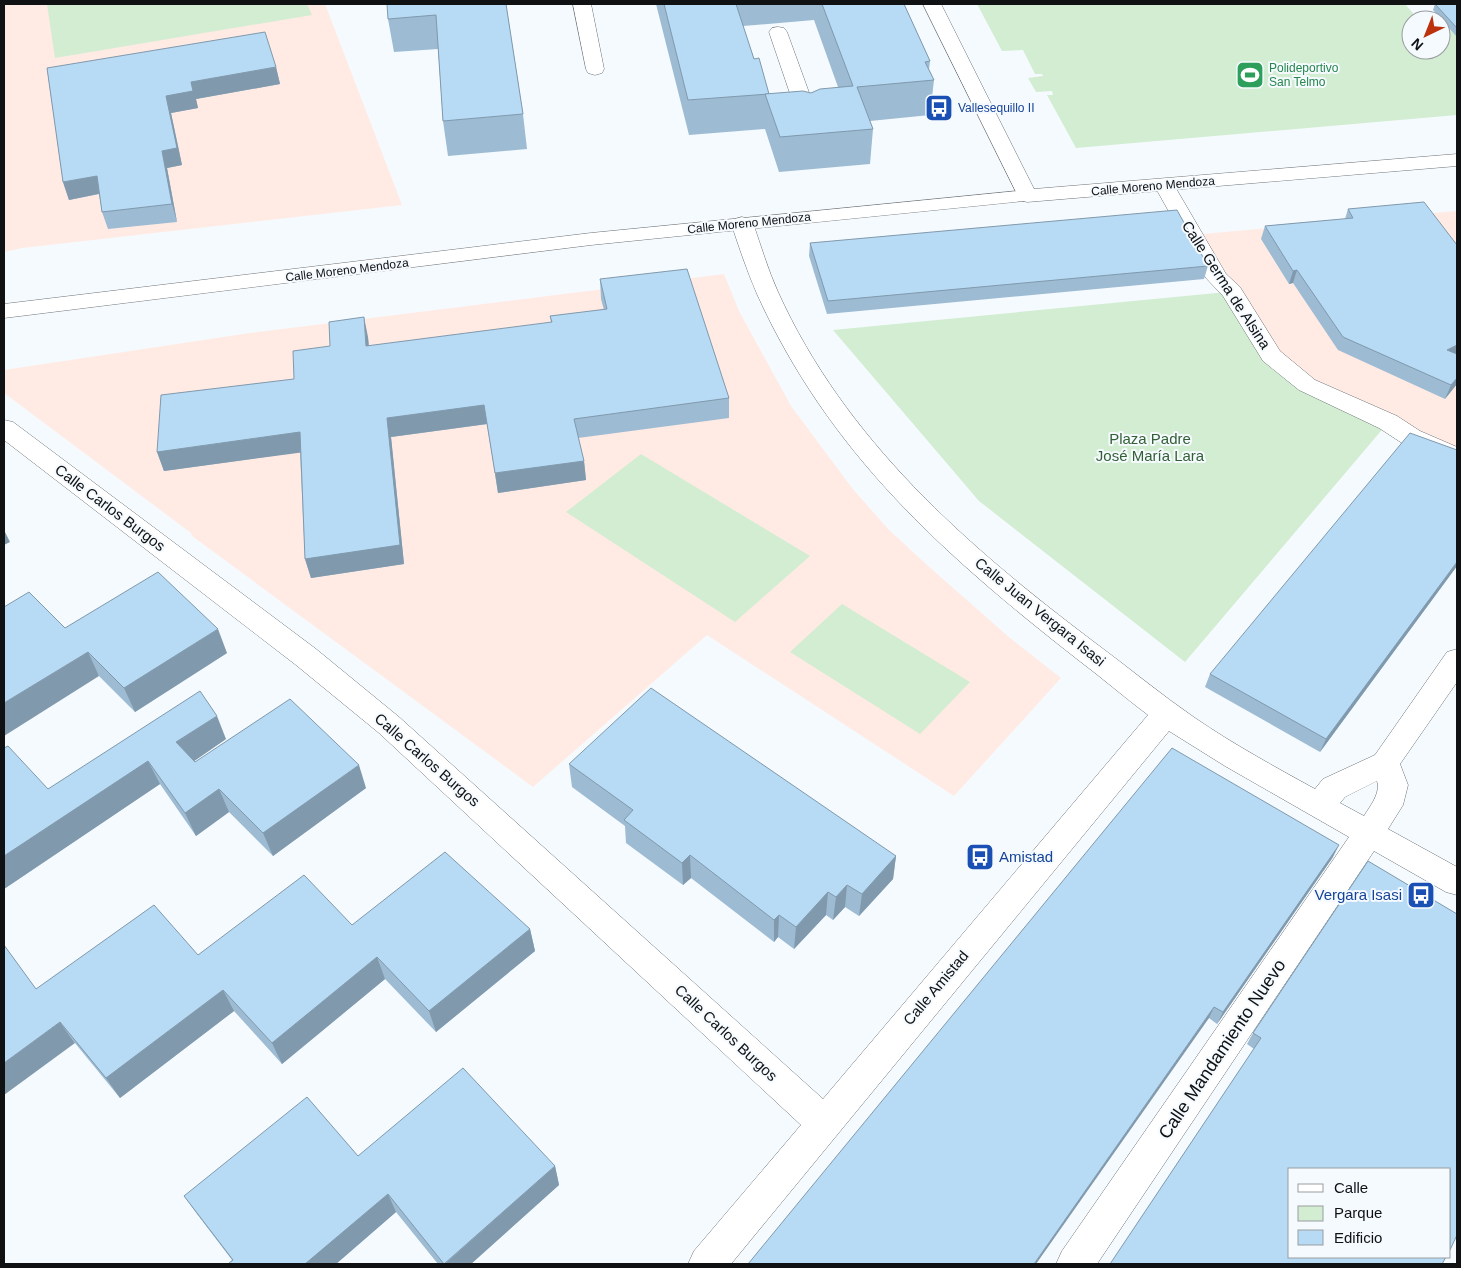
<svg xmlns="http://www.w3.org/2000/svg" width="1461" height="1268" font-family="Arial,sans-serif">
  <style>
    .education { fill: #ffebe4 }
    .green { fill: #d2edd1 }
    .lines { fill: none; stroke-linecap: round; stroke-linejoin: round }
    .street-casing { stroke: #6c7276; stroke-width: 1 }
    .secondary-casing { stroke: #6c7276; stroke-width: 1 }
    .primary-casing { stroke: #6c7276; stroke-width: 1 }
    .street { fill: #fff; fill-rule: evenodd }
    .secondary { fill: #fff; fill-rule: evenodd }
    .primary { fill: #fff; fill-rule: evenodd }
    .wall { fill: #9dbbd3; fill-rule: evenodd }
    .shaded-wall { fill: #8099ac }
    .building { fill: #b7daf5; stroke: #8099ac }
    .labels { text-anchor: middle; stroke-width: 4; stroke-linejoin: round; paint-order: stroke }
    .far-leisure-label { font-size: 12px; fill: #27864d; stroke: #f5fafe; text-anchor: start }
    .far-transit-label { font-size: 12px; fill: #164399; stroke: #f5fafe; text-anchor: start }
    .far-street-label { font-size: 12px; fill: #0f1113; stroke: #f5fafe }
    .street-label { font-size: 15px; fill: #0f1113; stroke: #f5fafe }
    .park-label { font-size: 15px; fill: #335f35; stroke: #f5fafe }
    .transit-label { font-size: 15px; fill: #164399; stroke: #f5fafe; text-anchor: start }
    .near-street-label { font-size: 18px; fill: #0f1113; stroke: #f5fafe }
  </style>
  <rect width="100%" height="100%" fill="#f5fafe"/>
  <!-- education -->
  <g class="education">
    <path d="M4,4h321l77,201 -380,43 -18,4z"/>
    <path d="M1457,211v238l-147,-66 -34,-28 -74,-121z"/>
    <path d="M724,274l15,37 52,95 61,82 37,42 38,35 83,73 51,40 -107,118 -247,-161 -174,152 -341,-251 -1,-3 -187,-140v-23l246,-37z"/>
  </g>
  <!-- green -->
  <g class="green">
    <path d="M47,4h260l5,11 -257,43z"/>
    <path d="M977,4h428l14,16h-8v30h30v-22l16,-2v89l-381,33 -29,-53h6l-1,-4 -16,1 -8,-14 15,-2 -1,-2h-7l-12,-24 -21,1z"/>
    <path d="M1227,292l40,66 119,67 -201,237 -206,-161 -146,-171z"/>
    <path d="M641,454l169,102 -75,66 -169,-110z"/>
    <path d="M842,604l128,78 -50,52 -130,-82z"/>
  </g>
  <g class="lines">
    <defs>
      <g id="street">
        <path d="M573,4h18l13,65 -2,4 -7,2 -7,-2 -2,-4z"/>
        <path d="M778,27l6,1 3,4 32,88 -3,4 -7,2 -7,-2 -3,-4 -30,-88 3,-4z"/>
        <path d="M1164,179l7,2 3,4 52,89 14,13 40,64 35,29 82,36 23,15 37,16v18l-55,-22 -23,-15 -80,-38 -36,-29 -40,-65 -17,-18 -52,-93 3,-4z"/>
        <path d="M742,217l7,2 4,4c8,23 15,47 25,69 67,148 189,254 316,350 34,25 66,52 101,76 38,26 80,49 120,71l8,-10 52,-24 72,-103 10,-3v33l-57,82 8,21 -5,20 -15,24 69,38v28l-11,-3 -72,-41 -277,413h-41l6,-13 287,-414 -124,-71 -56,-35 -438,533h-43l6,-13 107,-126 -422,-392 -83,-68 -292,-225v-20l9,2 303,227 83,68 424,382 325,-384c-24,-18 -47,-38 -71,-56 -134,-105 -248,-206 -320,-365 -10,-23 -18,-47 -26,-71l4,-4zM1377,781c4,12 -7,25 -13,35l-24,-13 5,-6z"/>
      </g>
      <path id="secondary" d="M1027,190l7,2 3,4 -3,4 -443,45 -587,73v-14l587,-71z"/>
      <path id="primary" d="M923,4h18l93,185 423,-35v12l-430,36 -7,-2z"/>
    </defs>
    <!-- street casing -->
    <use href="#street" class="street-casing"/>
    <!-- secondary casing -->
    <use href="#secondary" class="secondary-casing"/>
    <!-- primary casing -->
    <use href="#primary" class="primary-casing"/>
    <!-- street -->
    <use href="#street" class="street"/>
    <!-- secondary -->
    <use href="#secondary" class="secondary"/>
    <!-- primary -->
    <use href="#primary" class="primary"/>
  </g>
  <!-- wall -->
  <g class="wall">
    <path d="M506,4l17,110 4,35 -79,7 -5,-35 -5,-72 -44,3 -6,-33z"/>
    <path d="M656,4h248l26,57 -1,8 5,11 -4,35 -60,6 3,8 -3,35 -91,8 -14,-43 -76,6zM814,20l24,67 -27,6 -42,1 -15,-35 -11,-33z"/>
    <path d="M1435,4h22v33l-24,-27z"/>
    <path d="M276,67l4,17 -84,15 2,9 -27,5 11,52 -15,3 10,54 -69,7 -6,-17 -3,-18 -30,6 -6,-18 -16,-114z"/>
    <path d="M1348,209l109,36v139l-12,15 -107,-49 -45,-67 -4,1 -28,-45 4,-13 80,-7z"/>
    <path d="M810,243l398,23 -4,13 -377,35 -18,-58z"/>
    <path d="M600,279l129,119v20l-151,20 6,23 2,19 -88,13 -11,-69 -96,13 13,127 -93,14 -6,-19 -5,-107 -136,19 -7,-19 137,-73 36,-33 38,-9 1,9 182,-23 -1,-7 54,-6 -3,-11z"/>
    <path d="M1457,450v116l-137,186 -115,-65 5,-13z"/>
    <path d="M65,628l162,25 -92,59 -36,-36z"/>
    <path d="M226,739l-32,22 1,1 171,26 -93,68 -44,-44 -33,24 -36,-52 -156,105v-141l44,41z"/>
    <path d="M569,764l327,92 -3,23 -34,37 -14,-9 -12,13 -7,-5 -32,34 -16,-12 -4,5 -83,-64 -8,7 -57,-42 -1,-17 -53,-39z"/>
    <path d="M1333,857l-116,167 -8,-6 -461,246z"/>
    <path d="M1368,861l74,403 -188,-215 -7,-5 6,-11z"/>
    <path d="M352,925l178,4 5,22 -99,81 -51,-53 -103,85 -48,-53 -114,87 -45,-55 -39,-54 162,-34z"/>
    <path d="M358,1156l197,10 4,19 -88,79h-33l-42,-52 -60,52h-108l4,-4 -35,-46 -13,-18z"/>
  </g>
  <!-- shaded-wall -->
  <g class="shaded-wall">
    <path d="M276,67l4,17 -84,15 2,9 -27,5 11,52 -15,3 10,54 -5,-18 -10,-53 4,-55 25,-14z"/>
    <path d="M97,176l6,17 -34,7 -6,-18z"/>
    <path d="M1297,270l-4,13 -4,1 4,-13z"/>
    <path d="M364,317l4,20 2,29 -4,-20z"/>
    <path d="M1457,345v11l-10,-6z"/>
    <path d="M1457,378v6l-12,15 6,-14z"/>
    <path d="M484,405l3,19 -96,13 13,127 -93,14 -6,-19 82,-141z"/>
    <path d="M300,432l5,20 -141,19 -7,-19z"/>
    <path d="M584,461l2,19 -88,13 -3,-20z"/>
    <path d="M4,530l6,12 -6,3z"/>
    <path d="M1457,562v4l-137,186 6,-13z"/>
    <path d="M218,629l9,24 -92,59 -11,-24z"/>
    <path d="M88,652l11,24 -95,60v-33z"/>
    <path d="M217,716l9,23 -39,27 -11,-24z"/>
    <path d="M148,761l12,23 -156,105v-33z"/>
    <path d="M359,765l7,23 -93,68 -10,-23z"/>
    <path d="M219,789l10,23 -33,24 -11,-23z"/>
    <path d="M1339,845l-6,12 -116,167 6,-12z"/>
    <path d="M690,855l1,23 -8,7 -1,-22z"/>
    <path d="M896,856l-3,23 -34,37 3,-22z"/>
    <path d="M847,885l-2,22 -12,13 3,-23z"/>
    <path d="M828,892l-2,23 -32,34 2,-22z"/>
    <path d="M779,915l-1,22 -4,5v-22z"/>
    <path d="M530,929l5,22 -99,81 -7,-21z"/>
    <path d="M377,957l8,22 -103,85 -10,-21z"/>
    <path d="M223,990l11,21 -114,87 -14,-20z"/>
    <path d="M1214,1007l-5,11 -173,246h-2z"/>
    <path d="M60,1022l15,21 -71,52v-32z"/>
    <path d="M555,1166l4,19 -88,79h-26z"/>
    <path d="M388,1194l8,18 -60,52h-31z"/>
  </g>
  <!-- building -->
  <g class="building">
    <path d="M387,4h119l17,110 -80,7 -7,-106 -48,4z"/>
    <path d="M664,4h72l18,55 5,-1 10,36 -81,6z"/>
    <path d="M822,4h82l26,57 -5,1 9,18 -77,7 16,42 -93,8 -15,-43 38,-3 8,2 9,-4 33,-3z"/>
    <path d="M1435,4h22v24z"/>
    <path d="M265,32l11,35 -85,15 2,9 -27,5 11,52 -15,3 10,53 -70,8 -5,-36 -34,6 -16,-114z"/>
    <path d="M1424,202l33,43v100l-10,5 10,4v24l-6,7 -108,-48 -46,-67 -4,1 -28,-45 88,-8 -5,-9z"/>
    <path d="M1177,210l31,56 -380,35 -18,-58z"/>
    <path d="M687,269l42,129 -155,21 10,42 -89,12 -11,-68 -97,13 13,127 -95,14 -5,-127 -143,20 4,-57 133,-16 -1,-28 37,-5 -1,-24 35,-5 2,29 186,-24 -2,-6 57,-7 -7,-30z"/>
    <path d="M1410,433l47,17v112l-131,177 -116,-65z"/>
    <path d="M158,572l60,57 -94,59 -36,-36 -84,51v-96l25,-15 36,36z"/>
    <path d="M651,688l245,168 -34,38 -15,-9 -11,12 -8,-5 -32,35 -17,-12 -5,5 -84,-65 -8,8 -58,-43 9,-10 -64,-46z"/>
    <path d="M200,691l17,25 -41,26 19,20 95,-63 69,66 -96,68 -44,-44 -34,24 -37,-52 -144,95v-108l4,-2 40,43z"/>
    <path d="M1172,748l167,97 -116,167 -9,-5 -180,257h-286z"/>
    <path d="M445,852l85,77 -101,82 -52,-54 -105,86 -49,-53 -117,88 -46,-56 -56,41v-118l32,44 118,-84 44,50 106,-80 48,50z"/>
    <path d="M1368,861l89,53v321l-7,15v-81h-160v88h156l-4,7h-332l151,-226 -8,-5z"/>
    <path d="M463,1068l92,98 -111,98 -56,-70 -83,70h-77l5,-4 -49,-64 123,-99 51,59z"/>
  </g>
  <!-- icons -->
  <defs>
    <symbol id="stadium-square" viewBox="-11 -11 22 22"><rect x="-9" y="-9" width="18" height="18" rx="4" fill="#2e9e5b" stroke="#f5fafe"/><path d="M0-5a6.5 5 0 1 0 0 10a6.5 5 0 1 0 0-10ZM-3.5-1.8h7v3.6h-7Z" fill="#fff"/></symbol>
    <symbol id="bus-square" viewBox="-11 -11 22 22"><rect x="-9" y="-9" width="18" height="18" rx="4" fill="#1a4fb4" stroke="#f5fafe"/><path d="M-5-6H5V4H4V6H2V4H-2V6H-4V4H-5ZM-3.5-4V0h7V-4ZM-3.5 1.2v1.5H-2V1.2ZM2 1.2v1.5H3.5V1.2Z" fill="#fff"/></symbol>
  </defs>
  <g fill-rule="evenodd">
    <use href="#stadium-square" x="1234" y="59" width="32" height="32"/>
    <use href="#bus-square" x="923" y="92" width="32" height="32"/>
    <use href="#bus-square" x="964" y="841" width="32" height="32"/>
    <use href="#bus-square" x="1405" y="879" width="32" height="32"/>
  </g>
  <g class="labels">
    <!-- far-leisure labels -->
    <g class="far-leisure-label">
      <text x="1269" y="72">Polideportivo<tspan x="1269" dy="14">San Telmo</tspan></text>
    </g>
    <!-- far-transit labels -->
    <g class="far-transit-label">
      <text x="958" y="112">Vallesequillo II</text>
    </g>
    <!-- far-street labels -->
    <g class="far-street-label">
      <text transform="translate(1153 186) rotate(-5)" y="4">Calle Moreno Mendoza</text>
      <text transform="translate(749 223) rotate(-6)" y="4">Calle Moreno Mendoza</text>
      <text transform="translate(347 270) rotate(-7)" y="4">Calle Moreno Mendoza</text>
    </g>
    <!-- street labels -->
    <g class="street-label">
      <text transform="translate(1226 285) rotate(57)" y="5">Calle Germa de Alsina</text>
      <text transform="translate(110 508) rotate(37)" y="5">Calle Carlos Burgos</text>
      <text transform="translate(1040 612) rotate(39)" y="5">Calle Juan Vergara Isasi</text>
      <text transform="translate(427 760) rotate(41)" y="5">Calle Carlos Burgos</text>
      <text transform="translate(936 988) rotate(-50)" y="5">Calle Amistad</text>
      <text transform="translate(726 1033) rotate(43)" y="5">Calle Carlos Burgos</text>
    </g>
    <!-- park labels -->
    <g class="park-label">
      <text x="1150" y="444">Plaza Padre<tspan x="1150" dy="17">José María Lara</tspan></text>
    </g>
    <!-- transit labels -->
    <g class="transit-label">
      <text x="999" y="862">Amistad</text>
      <text x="1402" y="900" text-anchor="end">Vergara Isasi</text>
    </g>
    <!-- near-street labels -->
    <g class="near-street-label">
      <text transform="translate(1222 1049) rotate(-56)" y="6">Calle Mandamiento Nuevo</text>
    </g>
  </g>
  <!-- border -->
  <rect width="1461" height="1268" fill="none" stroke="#0f1113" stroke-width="10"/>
  <!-- legend -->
  <rect x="1288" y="1168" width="162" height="90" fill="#f5fafe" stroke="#999da0"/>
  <rect x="1298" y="1184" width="25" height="8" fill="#ffffff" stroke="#999da0"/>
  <text x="1334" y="1193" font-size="15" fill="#0f1113">Calle</text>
  <rect x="1298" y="1206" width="25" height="15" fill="#d2edd1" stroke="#999da0"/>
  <text x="1334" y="1218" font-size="15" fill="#0f1113">Parque</text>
  <rect x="1298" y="1230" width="25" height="15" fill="#b7daf5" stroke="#999da0"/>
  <text x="1334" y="1243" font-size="15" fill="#0f1113">Edificio</text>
  <!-- north arrow -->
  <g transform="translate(1426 35) rotate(223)"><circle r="24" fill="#f5fafe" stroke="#999da0"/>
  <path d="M0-4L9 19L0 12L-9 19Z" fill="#bc320c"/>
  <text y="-8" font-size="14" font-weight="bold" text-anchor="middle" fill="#0f1113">N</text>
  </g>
</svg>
